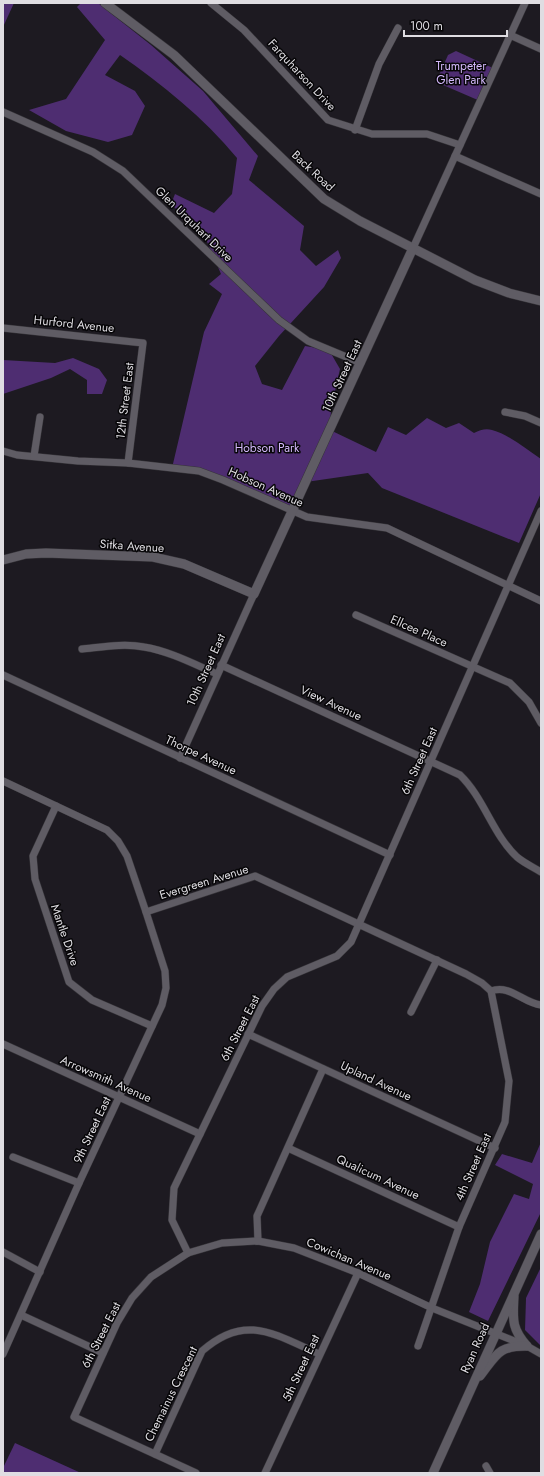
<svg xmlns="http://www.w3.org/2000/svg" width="544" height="1476" font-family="Jost,sans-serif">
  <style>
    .green { fill: #4e2d71 }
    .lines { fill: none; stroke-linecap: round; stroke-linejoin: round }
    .street-casing { stroke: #37353a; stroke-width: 8 }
    .secondary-casing { stroke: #37353a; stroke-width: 10 }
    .street { stroke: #5f5c64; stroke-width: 7 }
    .secondary { stroke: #5f5c64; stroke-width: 9 }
    .labels { text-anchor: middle; stroke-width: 3; stroke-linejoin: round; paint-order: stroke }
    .park-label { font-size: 12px; fill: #d3b8fa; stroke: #070608 }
    .street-label { font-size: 12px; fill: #dfdde2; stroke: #070608 }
  </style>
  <rect width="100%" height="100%" fill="#1d1a21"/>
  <!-- green -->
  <g class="green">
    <path d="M3,3h11l-11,24z"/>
    <path d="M81,3h17l53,42 52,46 55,65 -9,24 55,46 -4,24 16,16 22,-16 3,8 -17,29 -45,49 -24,30 7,18 20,6 23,-44 24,4 11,19 -9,40 -1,21 46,22 12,-25 18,8 21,-17 19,10 13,-5 15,10c6,-3 12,-5 18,-3 18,5 34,19 49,29v34l-22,50 -137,-55 -14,-15 -62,9 -13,29 -70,-31 -51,-12 32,-136 18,-38 -13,-10 12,-10 -16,-37 -34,-33 4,-10 39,19 18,-19 5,-36c-34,-41 -74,-73 -117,-103l-15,20 30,16 10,15 -13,29 -24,7 -42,-11 -37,-21 37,-11 39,-59 -28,-33z"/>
    <path d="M456,51l39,18 -15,32 -44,-19 12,-27z"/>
    <path d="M73,358l26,11 8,11 -5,14h-15v-14l-17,-11 -19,9 -48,16v-34l52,3z"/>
    <path d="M541,1142v70l-53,109 -19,-9 11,-28 10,-42 24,-48 15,5 4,-15 -38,-19 7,-11 30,9z"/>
    <path d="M541,1267v79l-16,-16 1,-32z"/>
    <path d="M15,1443l66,30h-78v-5z"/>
  </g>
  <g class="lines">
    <defs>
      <g id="street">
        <path d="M211,3l33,27 84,90 44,14h55l33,11"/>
        <path d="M510,35l31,14"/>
        <path d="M3,112l90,40 30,19 156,149 29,21 53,22"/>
        <path d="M355,130l24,-66 19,-36"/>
        <path d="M455,156l86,38"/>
        <path d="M413,248l112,-245"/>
        <path d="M3,328l140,15 -15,120"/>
        <path d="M505,412l20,4 16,7"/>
        <path d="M3,451l14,4 61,6 50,2 71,8 24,9 84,37 80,11 154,73"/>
        <path d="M34,456l6,-39"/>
        <path d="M356,615l154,68 19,19 12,21"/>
        <path d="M82,649c20,-2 42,-6 62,-2 25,4 50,17 73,27"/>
        <path d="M221,665l239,110c24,23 33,60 57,82 7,6 16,10 24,15"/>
        <path d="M3,675l387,180"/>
        <path d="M180,758l74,-164"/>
        <path d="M3,781l104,49 11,11 9,15 19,56 109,-36 211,98 16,9 9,8c19,-7 32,12 50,14"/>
        <path d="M56,806l-23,50 2,23 34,103 23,18 60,26"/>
        <path d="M411,1012l26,-52"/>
        <path d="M248,1034l247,114"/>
        <path d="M3,1044l197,90"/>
        <path d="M288,1148l171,79"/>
        <path d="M13,1157l66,26"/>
        <path d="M258,1241l-1,-25 66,-147"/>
        <path d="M3,1252l37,20"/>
        <path d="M188,1253l-16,-33 2,-32 88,-182 12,-17 13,-12 50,-21 14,-14 190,-431"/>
        <path d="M21,1315l82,38"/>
        <path d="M418,1346l41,-119 46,-105 4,-41 -18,-90"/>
        <path d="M3,1354l76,-171 83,-178 4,-17 -1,-17 -19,-59"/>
        <path d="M155,1454l47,-103c43,-38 72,-17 117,3"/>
        <path d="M486,1466l4,7"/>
        <path d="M196,1473l-122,-56 43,-94 15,-25 19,-21 37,-24 34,-10 36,-2 36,7 64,25 74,35 95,38 14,8"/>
        <path d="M265,1473l93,-200"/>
      </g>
      <g id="secondary">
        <path d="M105,3l69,52 150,144 36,22 115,59 34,13 32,8"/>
        <path d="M3,560l23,-6 20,-1 107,4 31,7 70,30 159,-346"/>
        <path d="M514,1296c-1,23 -3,32 13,50"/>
        <path d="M480,1376c17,-22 18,-30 47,-30"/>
        <path d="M433,1473l108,-239"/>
      </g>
    </defs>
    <!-- street casing -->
    <use href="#street" class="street-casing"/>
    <!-- secondary casing -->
    <use href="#secondary" class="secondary-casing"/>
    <!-- street -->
    <use href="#street" class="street"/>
    <!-- secondary -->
    <use href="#secondary" class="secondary"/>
  </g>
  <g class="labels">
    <!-- park labels -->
    <g class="park-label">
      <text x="461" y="70">Trumpeter<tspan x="461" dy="14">Glen Park</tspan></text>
      <text x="267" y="452">Hobson Park</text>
    </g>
    <!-- street labels -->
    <g class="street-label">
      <text transform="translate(302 75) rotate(47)" y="4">Farquharson Drive</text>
      <text transform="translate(313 171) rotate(43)" y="4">Back Road</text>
      <text transform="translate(194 224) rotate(44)" y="4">Glen Urquhart Drive</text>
      <text transform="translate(74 324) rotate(6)" y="4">Hurford Avenue</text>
      <text transform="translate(342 376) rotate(-65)" y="4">10th Street East</text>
      <text transform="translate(125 401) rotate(-83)" y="4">12th Street East</text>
      <text transform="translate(266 487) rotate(24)" y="4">Hobson Avenue</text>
      <text transform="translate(132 546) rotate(4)" y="4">Sitka Avenue</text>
      <text transform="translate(419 631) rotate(24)" y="4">Ellcee Place</text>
      <text transform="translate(206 670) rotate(-66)" y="4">10th Street East</text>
      <text transform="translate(331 703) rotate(25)" y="4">View Avenue</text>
      <text transform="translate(201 755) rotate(25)" y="4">Thorpe Avenue</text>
      <text transform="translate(419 761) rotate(-66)" y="4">6th Street East</text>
      <text transform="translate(204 882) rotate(-17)" y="4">Evergreen Avenue</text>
      <text transform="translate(65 935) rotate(71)" y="4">Mantle Drive</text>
      <text transform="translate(240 1028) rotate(-63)" y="4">6th Street East</text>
      <text transform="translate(106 1079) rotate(24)" y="4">Arrowsmith Avenue</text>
      <text transform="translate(376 1081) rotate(25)" y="4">Upland Avenue</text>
      <text transform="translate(92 1130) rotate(-65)" y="4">9th Street East</text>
      <text transform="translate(473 1167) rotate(-66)" y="4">4th Street East</text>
      <text transform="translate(378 1177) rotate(25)" y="4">Qualicum Avenue</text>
      <text transform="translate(349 1259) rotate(23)" y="4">Cowichan Avenue</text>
      <text transform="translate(101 1335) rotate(-63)" y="4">6th Street East</text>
      <text transform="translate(475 1348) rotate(-66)" y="4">Ryan Road</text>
      <text transform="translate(301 1368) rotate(-65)" y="4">5th Street East</text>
      <text transform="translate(171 1394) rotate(-64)" y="4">Chemainus Crescent</text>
    </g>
  </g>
  <!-- border -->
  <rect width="544" height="1476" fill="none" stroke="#dfdde2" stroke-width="8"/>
  <!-- scale -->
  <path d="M404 30v6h103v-6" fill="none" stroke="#dfdde2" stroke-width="2"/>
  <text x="410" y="30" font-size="12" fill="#dfdde2" stroke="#070608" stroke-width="3" paint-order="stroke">100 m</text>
</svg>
